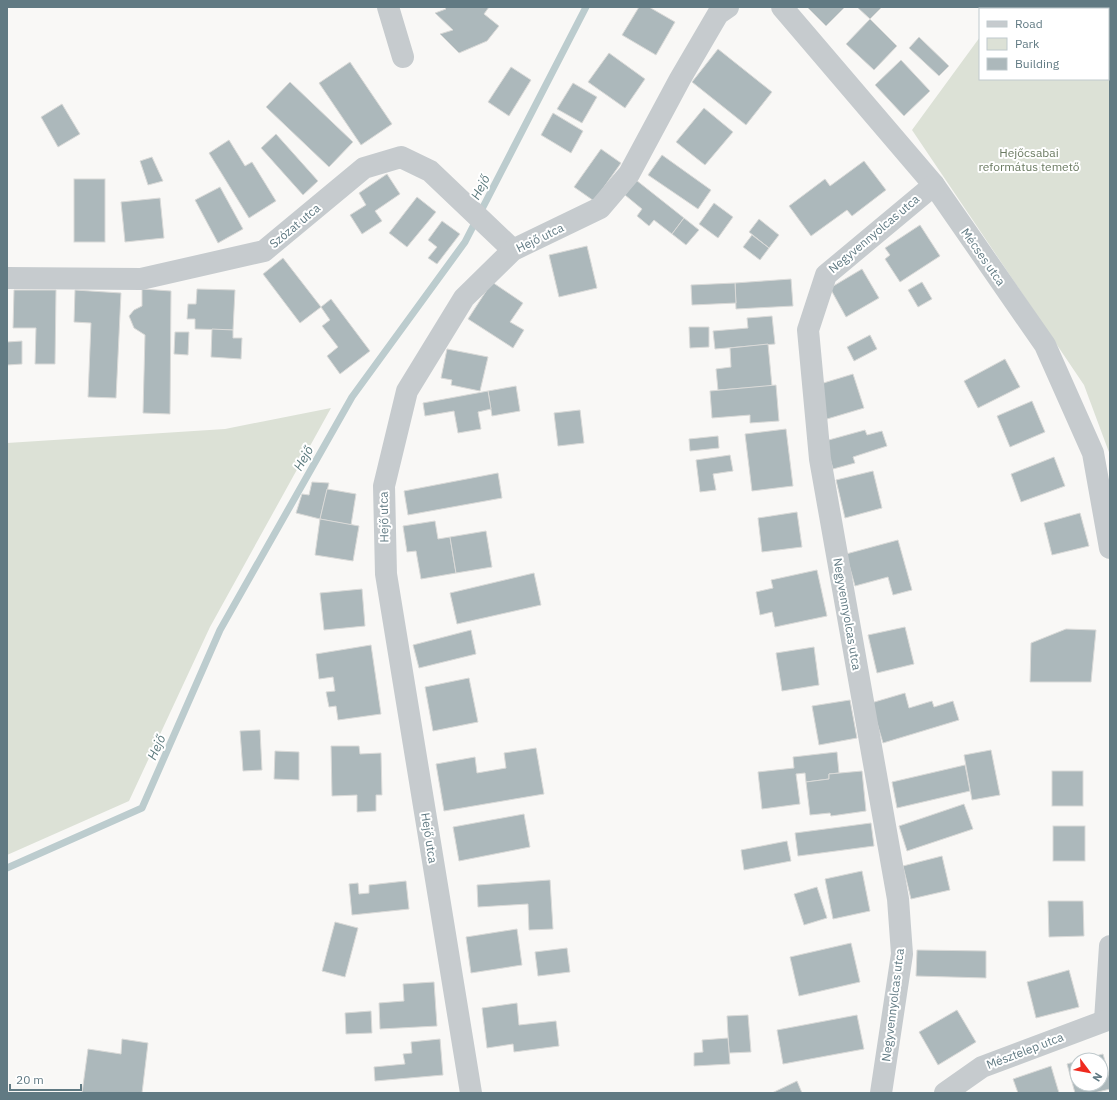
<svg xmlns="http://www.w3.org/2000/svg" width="1117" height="1100" font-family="'IBM Plex Sans',sans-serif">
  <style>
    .green { fill: #dce1d6 }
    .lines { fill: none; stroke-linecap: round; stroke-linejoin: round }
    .stream { stroke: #bcccce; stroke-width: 7 }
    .building { fill: #acb8bb; stroke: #dadad8 }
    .minor { stroke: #c6cbce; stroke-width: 22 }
    .labels { text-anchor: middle; stroke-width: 4; stroke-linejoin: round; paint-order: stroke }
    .park-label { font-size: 12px; fill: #6a7a61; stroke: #fff }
    .street-label { font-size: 12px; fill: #617a83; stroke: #fff }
    .water-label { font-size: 13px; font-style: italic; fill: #5c7a7d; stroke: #fff }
  </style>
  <rect width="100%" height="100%" fill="#f9f8f6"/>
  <!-- green -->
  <g class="green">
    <path d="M1006,7h104v448l-26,-70 -172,-255 68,-93v42h128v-70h-104z"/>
    <path d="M331,408l-121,219 -81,174 -122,54v-412l218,-14z"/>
  </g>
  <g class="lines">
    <!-- stream -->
    <path class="stream" d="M7,868l135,-60 78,-178 132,-233 113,-155 121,-235"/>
  </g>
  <!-- building -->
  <g class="building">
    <path d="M444,7h45l-5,7 15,12 -12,15 -28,12 -19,-19 13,-4 -18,-17 11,-4z"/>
    <path d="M639,7h10l26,15 -19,33 -34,-20z"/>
    <path d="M807,7h38l-19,19z"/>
    <path d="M857,7h25l-12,12z"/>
    <path d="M870,19l27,27 -23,24 -28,-26z"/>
    <path d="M919,37l30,29 -10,10 -30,-28z"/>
    <path d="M718,49l54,43 -26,33 -54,-43z"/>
    <path d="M609,53l36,26 -20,29 -37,-26z"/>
    <path d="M901,60l29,31 -26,25 -29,-31z"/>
    <path d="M350,62l42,62 -31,21 -42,-62z"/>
    <path d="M511,67l20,13 -22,36 -21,-14z"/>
    <path d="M290,82l63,60 -24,25 -63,-60z"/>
    <path d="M573,83l24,14 -15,26 -25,-14z"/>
    <path d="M62,104l18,30 -22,13 -17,-30z"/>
    <path d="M704,108l29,24 -28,33 -29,-23z"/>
    <path d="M553,113l30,18 -12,22 -30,-18z"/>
    <path d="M276,134l42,47 -15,14 -42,-47z"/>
    <path d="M229,140l16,26 7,-4 24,39 -27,17 -40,-65z"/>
    <path d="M601,149l20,14 -27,38 -20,-14z"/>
    <path d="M662,155l49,35 -13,19 -50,-34z"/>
    <path d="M152,157l11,24 -15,4 -8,-24z"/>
    <path d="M864,161l22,29 -34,26 -5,-6 -36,26 -22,-30 36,-27 5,7z"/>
    <path d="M387,174l13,20 -25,17 7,10 -20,13 -12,-19 16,-10 -7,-12z"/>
    <rect x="74" y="179" width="31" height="63"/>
    <path d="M636,180l48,38 -12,16 -18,-14 -5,6 -12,-10 5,-7 -17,-14z"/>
    <path d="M220,187l23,42 -25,14 -23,-43z"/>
    <path d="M417,197l19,15 -29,35 -18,-14z"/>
    <path d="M160,198l4,40 -39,4 -4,-40z"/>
    <path d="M714,203l19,14 -15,21 -19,-14z"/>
    <path d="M684,218l15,12 -13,15 -14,-11z"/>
    <path d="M759,219l20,16 -10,13 -20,-16z"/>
    <path d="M442,221l18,13 -23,30 -9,-6 9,-11 -9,-7z"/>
    <path d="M920,225l20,31 -40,26 -15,-23 5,-4 -5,-7z"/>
    <path d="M752,235l17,13 -9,12 -17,-13z"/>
    <path d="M587,246l10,42 -38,9 -10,-42z"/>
    <path d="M283,258l38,49 -21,16 -37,-49z"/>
    <path d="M862,269l17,29 -33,19 -16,-29z"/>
    <path d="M791,279l2,27 -57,3 -1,-26z"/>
    <path d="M492,282l31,21 -13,19 14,8 -11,18 -45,-29z"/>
    <path d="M922,282l10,17 -14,8 -10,-17z"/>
    <path d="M735,283l1,20 -44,2 -1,-20z"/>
    <path d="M142,289l29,2 -1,123 -27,-1 2,-78 -11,-7 -5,-12 5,-6 8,-4z"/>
    <path d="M197,289l38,1 -2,40 -38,-1v-10h-8l1,-15h8z"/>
    <path d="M14,290h42l-1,74h-20l1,-36h-23z"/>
    <path d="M75,290l46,3 -5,105 -28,-1 3,-74 -17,-1z"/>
    <path d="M331,299l39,52 -30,23 -13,-18 11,-9 -16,-21 8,-6 -9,-13z"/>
    <path d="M772,316l3,28 -60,5 -2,-18 35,-3 -1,-10z"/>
    <path d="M689,327h20v20l-19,1z"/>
    <path d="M212,329l21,1v8h9l-1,21 -30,-2z"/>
    <path d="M175,332h14l-1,23 -14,-1z"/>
    <path d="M870,335l7,14 -23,12 -7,-14z"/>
    <path d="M22,341v23l-15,1v-23z"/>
    <path d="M768,344l4,42 -54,4 -2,-21 15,-2 -1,-19z"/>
    <path d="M447,349l41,8 -8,34 -29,-6 1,-5 -11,-2z"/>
    <path d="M1005,359l15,28 -42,21 -14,-27z"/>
    <path d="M853,374l11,34 -37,11 -10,-34z"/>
    <path d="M776,385l3,36 -29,2v-8l-38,3 -2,-27z"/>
    <path d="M516,386l4,25 -28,5 -4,-25z"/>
    <path d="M488,391l3,18 -13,3 3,17 -23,4 -4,-22 -29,5 -2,-13z"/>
    <path d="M1032,401l13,31 -35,15 -13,-31z"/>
    <path d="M580,410l4,33 -26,3 -4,-33z"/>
    <path d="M786,429l7,57 -41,5 -7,-57z"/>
    <path d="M865,430l2,5 15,-4 5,15 -34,11 2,6 -22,6 -8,-28z"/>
    <path d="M718,436l1,12 -29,3 -1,-12z"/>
    <path d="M730,455l3,16 -20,3 3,16 -16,2 -4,-32z"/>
    <path d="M1054,457l11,29 -44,16 -10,-28z"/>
    <path d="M873,471l9,37 -37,10 -9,-38z"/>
    <path d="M498,473l4,25 -94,17 -4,-24z"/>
    <path d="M312,482l17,1 -9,36 -24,-6 6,-19 7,1z"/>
    <path d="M327,489l29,5 -5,31 -31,-6z"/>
    <path d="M797,512l5,35 -40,5 -4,-34z"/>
    <path d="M1080,513l9,33 -37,9 -8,-32z"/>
    <path d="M320,519l39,7 -6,35 -38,-6z"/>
    <path d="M435,521l3,18 12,-2 6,36 -35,6 -5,-28 -9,1 -4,-26z"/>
    <path d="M486,531l6,36 -36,6 -6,-36z"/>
    <path d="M898,540l14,50 -19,5 -5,-18 -33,9 -9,-32z"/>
    <path d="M817,570l10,46 -52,11 -3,-15 -12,3 -4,-23 17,-4 -2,-8z"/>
    <path d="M534,573l7,32 -84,19 -7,-31z"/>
    <path d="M362,589l3,37 -41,4 -4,-37z"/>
    <path d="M905,627l9,37 -37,9 -9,-38z"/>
    <path d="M1066,629l30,1 -5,52h-61l1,-39z"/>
    <path d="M471,630l5,24 -57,14 -6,-23z"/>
    <path d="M371,645l10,69 -43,6 -2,-14 -7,1 -3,-15 9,-1 -2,-14 -14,2 -3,-25z"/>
    <path d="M814,647l5,38 -37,6 -6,-38z"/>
    <path d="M469,678l9,44 -45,9 -8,-44z"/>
    <path d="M905,693l4,15 23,-7 2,6 19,-6 6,19 -76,23 -12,-40z"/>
    <path d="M850,700l7,38 -38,7 -7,-39z"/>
    <path d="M260,730l2,40 -19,1 -3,-40z"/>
    <path d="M331,746h28l1,8 21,-1 1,42h-6v16l-19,1v-17l-25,1z"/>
    <path d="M536,748l8,46 -100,17 -8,-47 39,-7 2,16 29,-5 -2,-15z"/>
    <path d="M991,750l9,45 -28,5 -8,-45z"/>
    <path d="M275,751l24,1v28l-25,-1z"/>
    <path d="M837,752l2,21 -10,1v5l-23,3 -1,-9 -9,1 4,30 -38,5 -4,-37 36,-4 -1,-11z"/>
    <path d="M965,765l5,26 -73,17 -5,-26z"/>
    <path d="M862,771l4,40 -35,5 -1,-3 -20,2 -4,-33 23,-3v-5z"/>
    <rect x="1052" y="771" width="31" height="35"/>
    <path d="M964,804l9,25 -66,22 -8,-25z"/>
    <path d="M524,814l6,33 -71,14 -6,-34z"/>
    <path d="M871,823l3,23 -76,10 -3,-23z"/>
    <rect x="1053" y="826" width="32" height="35"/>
    <path d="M787,841l4,20 -47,9 -3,-20z"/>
    <path d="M942,856l8,34 -39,9 -8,-33z"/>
    <path d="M862,871l8,40 -37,8 -8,-40z"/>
    <path d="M550,880l3,49 -24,1 -1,-26 -50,3 -1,-22z"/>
    <path d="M406,881l3,28 -57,6 -3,-31 9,-1 1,11 10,-1v-8z"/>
    <path d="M817,887l10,31 -23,7 -10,-31z"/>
    <path d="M1048,901h35l1,35 -35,1z"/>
    <path d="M335,922l23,6 -13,49 -23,-6z"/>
    <path d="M517,929l5,36 -51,8 -5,-36z"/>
    <path d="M851,943l9,39 -61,14 -9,-39z"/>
    <path d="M567,948l3,24 -32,4 -3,-24z"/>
    <path d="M917,950l69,1v27l-70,-2z"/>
    <path d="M1069,970l10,37 -43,11 -9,-36z"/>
    <path d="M434,982l3,44 -57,3 -1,-26 25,-2 -1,-17z"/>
    <path d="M517,1003l2,22 37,-4 3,25 -45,6 -1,-8 -26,4 -5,-40z"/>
    <path d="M957,1010l19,32 -38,23 -19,-33z"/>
    <path d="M371,1011l1,22 -26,1 -1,-21z"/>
    <path d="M748,1015l3,37 -22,1 -2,-37z"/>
    <path d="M857,1015l7,34 -81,15 -6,-34z"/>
    <path d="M728,1038l2,26 -36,2v-13l9,-1 -1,-12z"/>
    <path d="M122,1039l26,4 -6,50h-60l6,-44 33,5z"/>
    <path d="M440,1039l3,36 -68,6 -1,-14 31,-3 -2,-10 9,-1 -1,-11z"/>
    <path d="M1103,1054l7,25v10l-16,4h-19l-8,-29 10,-3v23h24v-24h-21z"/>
    <path d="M1051,1066l8,27h-41l-5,-14z"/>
    <path d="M797,1081l5,12h-30z"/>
  </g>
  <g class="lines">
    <!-- minor -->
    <g class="minor">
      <path d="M388,7l15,50"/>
      <path d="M782,7l152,178 111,160 48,108 17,95"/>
      <path d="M7,278l134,1 123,-28 100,-83 37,-11 29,14 83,79"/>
      <path d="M1105,1020l5,-74"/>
      <path d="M471,1093l-85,-519 -2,-88 23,-95 57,-93 49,-48 87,-42 29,-34 51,-95 38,-65 10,-7"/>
      <path d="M881,1093l21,-139 -4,-55 -78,-440 -12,-129 18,-55 108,-90"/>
      <path d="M945,1093l37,-26 128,-48"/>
    </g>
  </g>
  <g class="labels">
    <!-- park labels -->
    <g class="park-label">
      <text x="1029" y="157">Hejőcsabai<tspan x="1029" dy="14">református temető</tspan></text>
    </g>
    <!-- street labels -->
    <g class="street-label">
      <text transform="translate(295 226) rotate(-40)" y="4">Szózat utca</text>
      <text transform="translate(874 234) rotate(-40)" y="4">Negyvennyolcas utca</text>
      <text transform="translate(540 238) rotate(-26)" y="4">Hejő utca</text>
      <text transform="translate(983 257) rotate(55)" y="4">Mécses utca</text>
      <text transform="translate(384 517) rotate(-91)" y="4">Hejő utca</text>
      <text transform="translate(847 614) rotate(80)" y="4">Negyvennyolcas utca</text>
      <text transform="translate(429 838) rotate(81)" y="4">Hejő utca</text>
      <text transform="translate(893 1005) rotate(-83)" y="4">Negyvennyolcas utca</text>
      <text transform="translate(1025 1051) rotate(-21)" y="4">Mésztelep utca</text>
    </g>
    <!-- water labels -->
    <g class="water-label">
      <text transform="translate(480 187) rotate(-63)" y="5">Hejő</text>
      <text transform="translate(303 458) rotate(-61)" y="5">Hejő</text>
      <text transform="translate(156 747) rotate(-66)" y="5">Hejő</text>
    </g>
  </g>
  <!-- border -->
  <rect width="1117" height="1100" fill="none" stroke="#617a83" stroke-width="16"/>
  <!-- legend -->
  <rect x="979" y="8" width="130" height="72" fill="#ffffff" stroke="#c0cacd"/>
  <rect x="987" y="21" width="20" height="6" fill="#c6cbce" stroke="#c0cacd"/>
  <text x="1015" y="28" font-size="12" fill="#617a83">Road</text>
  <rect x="987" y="38" width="20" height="12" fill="#dce1d6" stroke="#c0cacd"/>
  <text x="1015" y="48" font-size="12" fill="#617a83">Park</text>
  <rect x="987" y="58" width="20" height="12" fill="#acb8bb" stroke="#c0cacd"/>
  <text x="1015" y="68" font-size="12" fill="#617a83">Building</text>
  <!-- north arrow -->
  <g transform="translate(1089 1072) rotate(122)"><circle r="19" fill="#ffffff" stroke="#c0cacd"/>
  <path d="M0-3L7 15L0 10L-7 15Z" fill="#ef2b20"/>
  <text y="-6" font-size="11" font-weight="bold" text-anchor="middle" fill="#617a83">N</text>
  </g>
  <!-- scale -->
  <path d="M10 1084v6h71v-6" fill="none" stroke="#617a83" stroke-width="2"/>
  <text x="16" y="1084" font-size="12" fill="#617a83" stroke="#ffffff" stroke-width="3" paint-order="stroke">20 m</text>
</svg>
